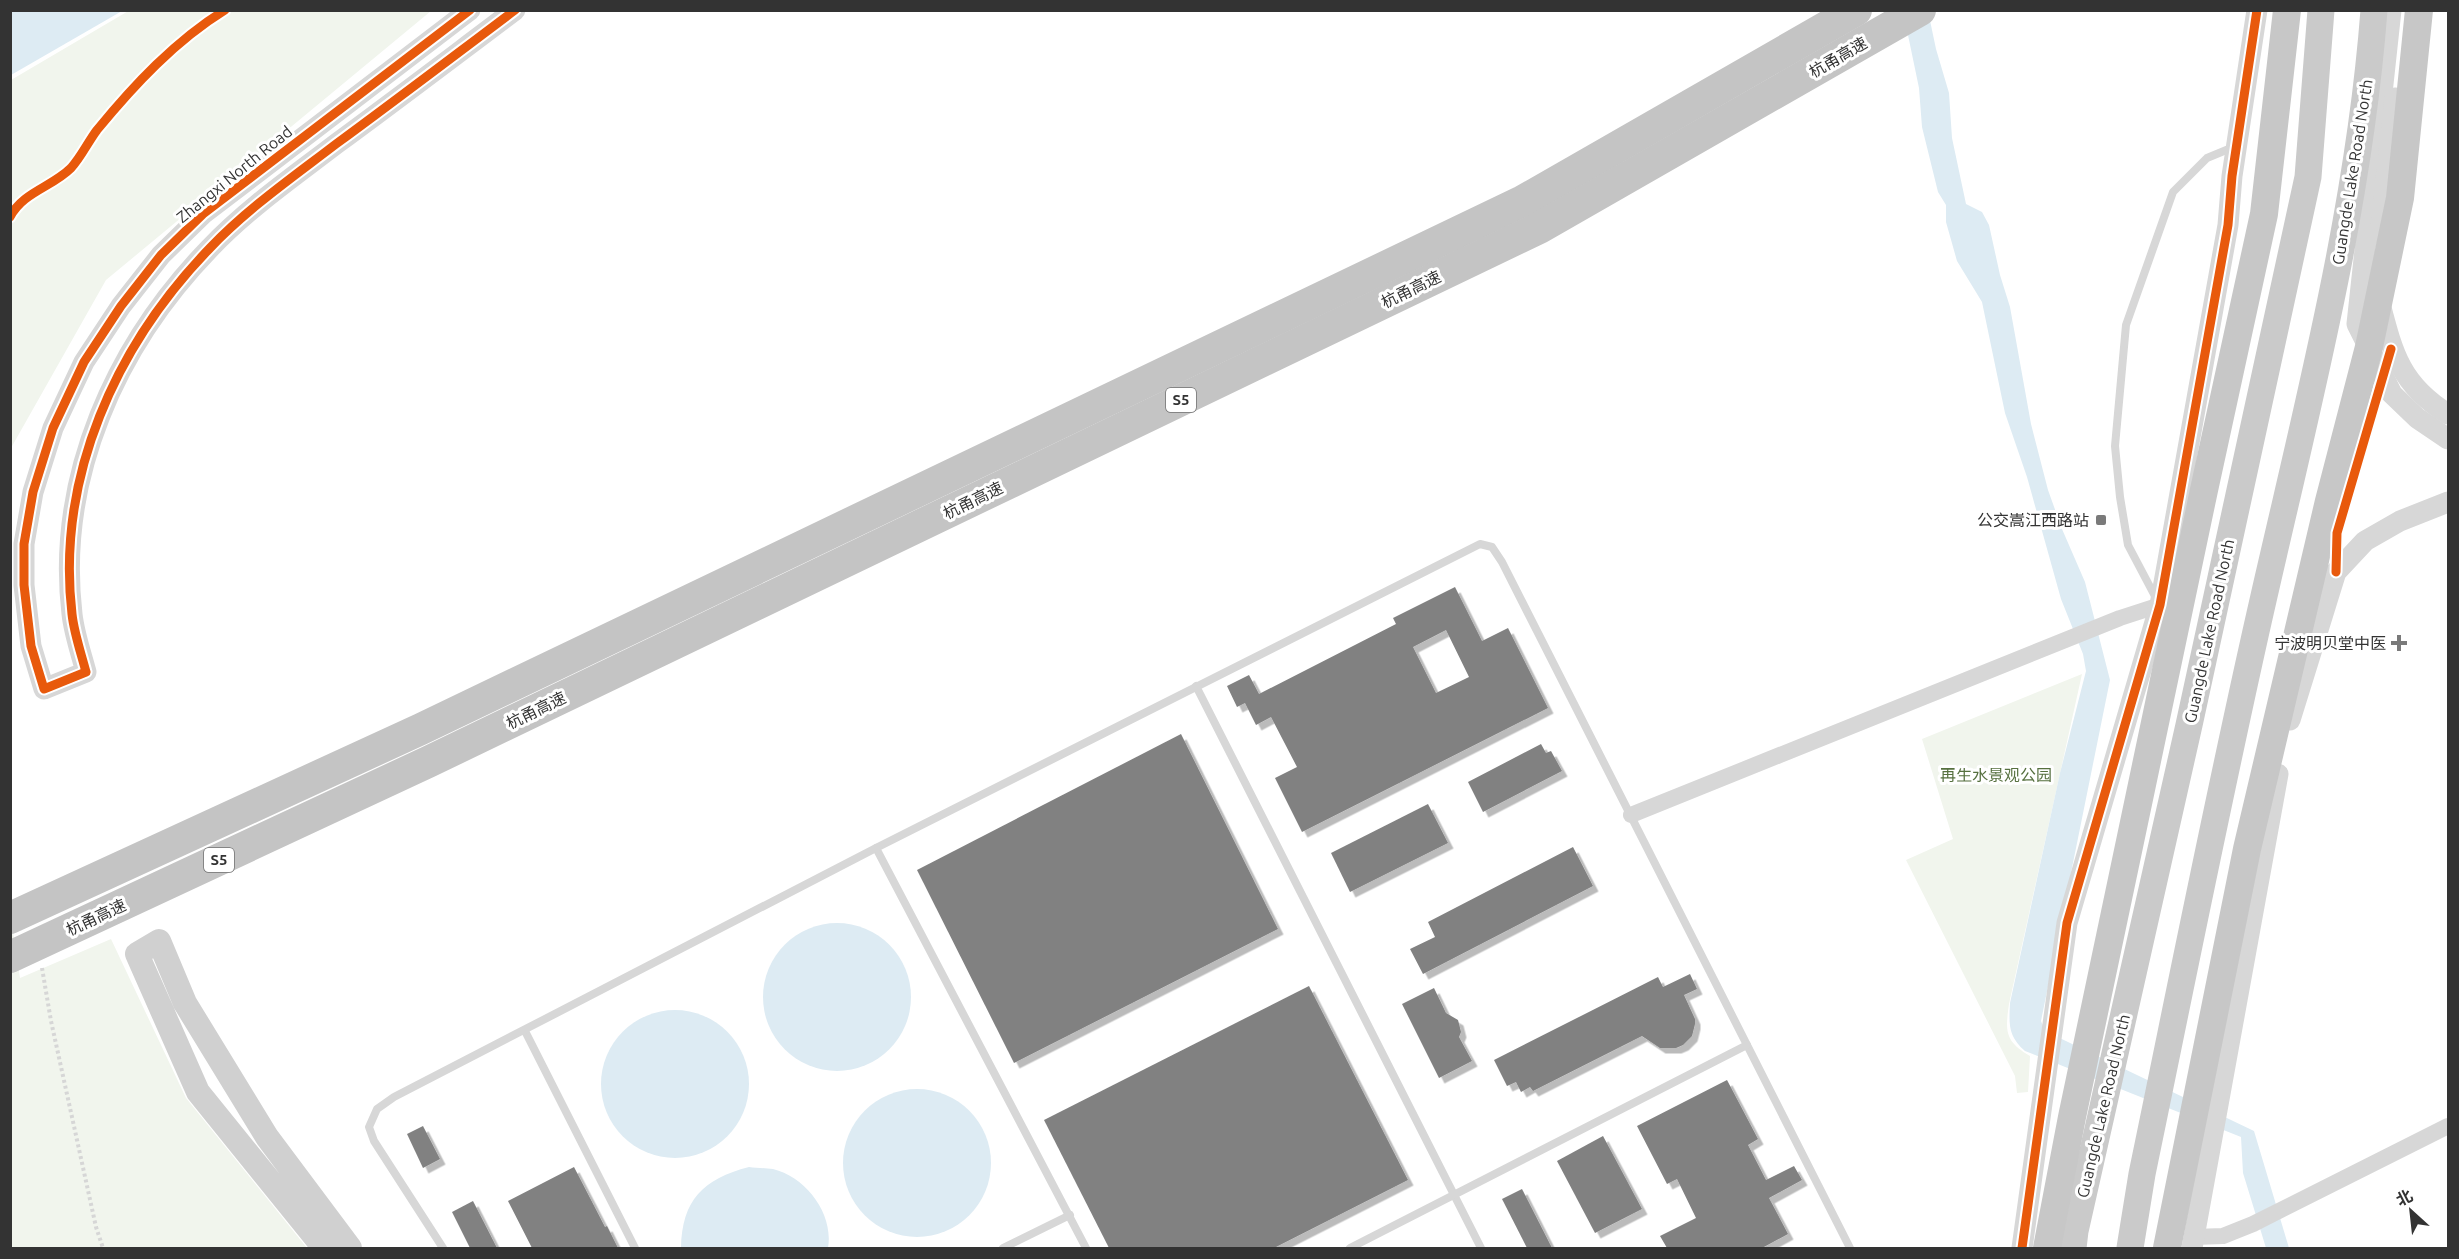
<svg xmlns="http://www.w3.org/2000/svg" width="2459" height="1259" font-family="Ubuntu,'Noto Sans SC',sans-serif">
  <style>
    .green { fill: #f1f5ed }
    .water { fill: #ddebf3 }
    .building { fill: #818181; fill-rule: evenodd; filter: url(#shadow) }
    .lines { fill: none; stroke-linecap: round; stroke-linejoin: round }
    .path { stroke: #d6d6d6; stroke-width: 4; stroke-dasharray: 3 3; stroke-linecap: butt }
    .service { stroke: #d7d7d7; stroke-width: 8 }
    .minor { stroke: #d7d7d7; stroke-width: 16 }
    .tertiary { stroke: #d7d7d7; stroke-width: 21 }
    .secondary { stroke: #d0d0d0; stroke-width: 24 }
    .primary { stroke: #cacaca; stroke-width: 27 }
    .trunk { stroke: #c7c7c7; stroke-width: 28 }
    .motorway { stroke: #c4c4c4; stroke-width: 32 }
    .cycleway-casing { stroke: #fff; stroke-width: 13 }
    .cycleway { stroke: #e8590c; stroke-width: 9 }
    .poi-dot { fill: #7a7a7a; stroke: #fff; stroke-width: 2 }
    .labels { text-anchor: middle; stroke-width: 6; stroke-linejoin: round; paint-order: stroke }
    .shield { fill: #fff; stroke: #707070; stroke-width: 1.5 }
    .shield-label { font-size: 15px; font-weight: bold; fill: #333 }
    .street-label { font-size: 16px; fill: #333; stroke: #fff }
    .poi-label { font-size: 16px; fill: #333; stroke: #fff; text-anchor: end }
    .park-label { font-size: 16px; fill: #56703f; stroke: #fff }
  </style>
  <defs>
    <filter id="shadow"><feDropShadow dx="5.5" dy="5.5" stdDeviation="0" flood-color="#0004"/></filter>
  </defs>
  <rect width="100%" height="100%" fill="#fff"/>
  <!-- green -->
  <g class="green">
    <path d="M130,10l301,1 -325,269 -95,168v-368z"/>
    <path d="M2082,674l-73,330c-4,28 -4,37 21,52l-2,36 -11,1 -2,-17 -109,-216 47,-21 -31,-100z"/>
    <path d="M10,912l10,66 91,-39 75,159 121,150h-296z"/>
  </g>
  <!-- water -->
  <g class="water">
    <path d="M11,10h111v1l-111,64z"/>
    <path d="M1903,11h25l8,38 13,44 3,45 14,66 16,8 7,13 11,50 10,32 21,117 17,66 14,39 23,53 25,98 -69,341 4,10 209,100 35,117h-23l-23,-75 -2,-36 -216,-86c-17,-15 -16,-26 -15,-48l50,-230 26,-102 -3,-17 -22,-55 -34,-122 -22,-64 -23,-111 -25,-41 -11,-39v-17l-8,-13 -16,-65 -3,-39z"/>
    <circle cx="837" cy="997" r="74"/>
    <circle cx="675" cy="1084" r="74"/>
    <circle cx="917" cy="1163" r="74"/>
    <path d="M749,1167c7,1 16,1 24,2 33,8 61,45 55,79h-147c1,-48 22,-69 68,-81z"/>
  </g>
  <!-- building -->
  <g class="building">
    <path d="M1455,587l27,54 26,-13 40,80 -246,124 -27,-54 22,-11 -26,-50 -15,8 -11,-22 -8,4 -10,-21 22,-11 10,19 137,-70 -3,-6zM1446,630l23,47 -33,16 -23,-46z"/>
    <path d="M1181,734l97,195 -264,134 -97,-193z"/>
    <path d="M1541,744l5,9 5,-2 11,20 -79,41 -15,-30z"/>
    <path d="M1428,804l20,39 -98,49 -19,-39z"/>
    <path d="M1573,847l20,39 -170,88 -13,-25 25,-12 -7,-15z"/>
    <path d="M1690,974l7,15 -13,6 11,24v5l-3,12 -9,9 -7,3h-16l-18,-12 -109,55 -3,-4 -9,5 -5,-10 -9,4 -13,-26 164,-83 5,10z"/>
    <path d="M1309,986l99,194 -134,68h-165l-65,-128z"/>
    <path d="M1434,988l12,25 12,7 3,12 -2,5 13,24 -33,17 -37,-74z"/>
    <path d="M1727,1080l31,59 -10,6 18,35 28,-14 8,14 -33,18 19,36 -26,14h-95l-7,-12 36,-18 -19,-39 -10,5 -30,-58z"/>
    <path d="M423,1126l17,33 -17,9 -16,-34z"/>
    <path d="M1603,1136l39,73 -47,24 -38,-72z"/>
    <path d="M574,1167l31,60 2,-1 11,22h-86l-24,-47z"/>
    <path d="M1522,1189l30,59h-25l-25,-49z"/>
    <path d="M473,1201l24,47h-27l-18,-36z"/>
  </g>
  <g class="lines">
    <!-- path -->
    <path class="path" d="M42,968l9,53 45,206 7,21"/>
    <!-- service -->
    <g class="service">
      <path d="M2157,600l-29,-55 -8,-48 -5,-51 11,-121 47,-133 34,-34 29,-12"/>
      <path d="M1196,686l285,562"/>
      <path d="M876,848l210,400"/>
      <path d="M525,1031l110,217"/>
      <path d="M443,1248l-69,-107 -5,-14 8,-18 17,-12 482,-249 604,-304 12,3 10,15 348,686"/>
      <path d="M1003,1248l67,-33"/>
      <path d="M1350,1248l397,-203"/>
    </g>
    <!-- minor -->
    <g class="minor">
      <path d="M1631,815l489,-197 40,-13"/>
      <path d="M2194,1237l29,-1 30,-12 195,-98"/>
    </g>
    <!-- tertiary -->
    <g class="tertiary">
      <path d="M470,10l-267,204 -42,41 -40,51 -37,56 -31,66 -20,64 -9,52v41l7,61 13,43 42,-17c-5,-19 -12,-39 -14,-58 -16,-137 44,-269 138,-366 37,-39 83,-71 126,-104 60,-44 119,-89 179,-134"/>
      <path d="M2391,10l-34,314 35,70 25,24 31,21"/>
      <path d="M2380,234l15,-136"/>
      <path d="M2380,304c13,50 21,81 68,110"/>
      <path d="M2290,720l46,-148 29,-31 35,-20 48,-19"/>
      <path d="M2022,1248l45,-325 93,-318 68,-380 4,-49 25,-166"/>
      <path d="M2192,1248l86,-474"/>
    </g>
    <!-- secondary -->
    <path class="secondary" d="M324,1248l-126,-156 -61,-138 22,-13 26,62 82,134 83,111"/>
    <!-- primary -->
    <g class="primary">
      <path d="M2073,1248l2,-17 114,-506 119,-548 13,-167"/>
      <path d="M2130,1248l12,-74c40,-193 78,-386 122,-578 44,-193 95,-387 110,-586"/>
    </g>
    <!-- trunk -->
    <g class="trunk">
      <path d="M2047,1248l25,-131 132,-627 60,-276 23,-204"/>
      <path d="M2167,1248l80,-399 82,-348 40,-154 31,-149 19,-188"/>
    </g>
    <!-- motorway -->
    <g class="motorway">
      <path d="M10,918l411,-189 1102,-528 333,-191"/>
      <path d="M10,957l418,-195 1111,-534 381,-218"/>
    </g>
    <defs>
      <g id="cycleway">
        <path d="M470,10l-267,204 -42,41 -40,51 -37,56 -31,66 -20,64 -9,52v41l7,61 13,43 42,-17c-5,-19 -12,-39 -14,-58 -16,-137 44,-269 138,-366 37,-39 83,-71 126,-104 60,-44 119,-89 179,-134"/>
        <path d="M10,217c13,-25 42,-30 61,-49 10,-11 17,-26 26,-38 37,-45 78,-89 128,-120"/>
        <path d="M2336,572l1,-39 54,-184"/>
        <path d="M2022,1248l45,-325 93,-318 68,-380 4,-49 25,-166"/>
      </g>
    </defs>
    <!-- cycleway casing -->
    <use href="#cycleway" class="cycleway-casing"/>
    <!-- cycleway -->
    <use href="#cycleway" class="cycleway"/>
  </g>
  <!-- markers -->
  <g class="poi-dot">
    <rect x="2095" y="514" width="12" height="12" rx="3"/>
    <path d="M2396 634h6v6h6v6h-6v6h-6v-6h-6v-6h6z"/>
  </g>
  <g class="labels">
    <!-- shield labels -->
    <g class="shield">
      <rect x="1166" y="388" width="30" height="24" rx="4.5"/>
      <rect x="204" y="848" width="30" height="24" rx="4.5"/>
    </g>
    <g class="shield-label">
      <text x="1181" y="405">S5</text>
      <text x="219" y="865">S5</text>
    </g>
    <!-- street labels -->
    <g class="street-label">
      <text transform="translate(1838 57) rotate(-30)" y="6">杭甬高速</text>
      <text transform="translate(2352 172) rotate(-81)" y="6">Guangde Lake Road North</text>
      <text transform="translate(234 174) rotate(-39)" y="6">Zhangxi North Road</text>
      <text transform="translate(1411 289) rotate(-26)" y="6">杭甬高速</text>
      <text transform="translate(973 500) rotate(-26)" y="6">杭甬高速</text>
      <text transform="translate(2209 631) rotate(-78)" y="6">Guangde Lake Road North</text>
      <text transform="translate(536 710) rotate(-26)" y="6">杭甬高速</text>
      <text transform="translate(96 917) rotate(-25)" y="6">杭甬高速</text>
      <text transform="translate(2103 1106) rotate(-77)" y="6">Guangde Lake Road North</text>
    </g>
    <!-- poi labels -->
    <g class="poi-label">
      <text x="2089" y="526">公交嵩江西路站</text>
      <text x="2386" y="649">宁波明贝堂中医</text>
    </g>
    <!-- park labels -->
    <g class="park-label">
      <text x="1996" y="781">再生水景观公园</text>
    </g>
  </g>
  <!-- border -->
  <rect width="2459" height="1259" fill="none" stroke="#333333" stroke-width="24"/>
  <!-- north arrow -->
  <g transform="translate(2411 1211) rotate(333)" stroke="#ffffff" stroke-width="4.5" paint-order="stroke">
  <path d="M0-4.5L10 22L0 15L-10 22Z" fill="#333333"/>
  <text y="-9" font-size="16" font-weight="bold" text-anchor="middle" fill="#333333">北</text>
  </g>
</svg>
